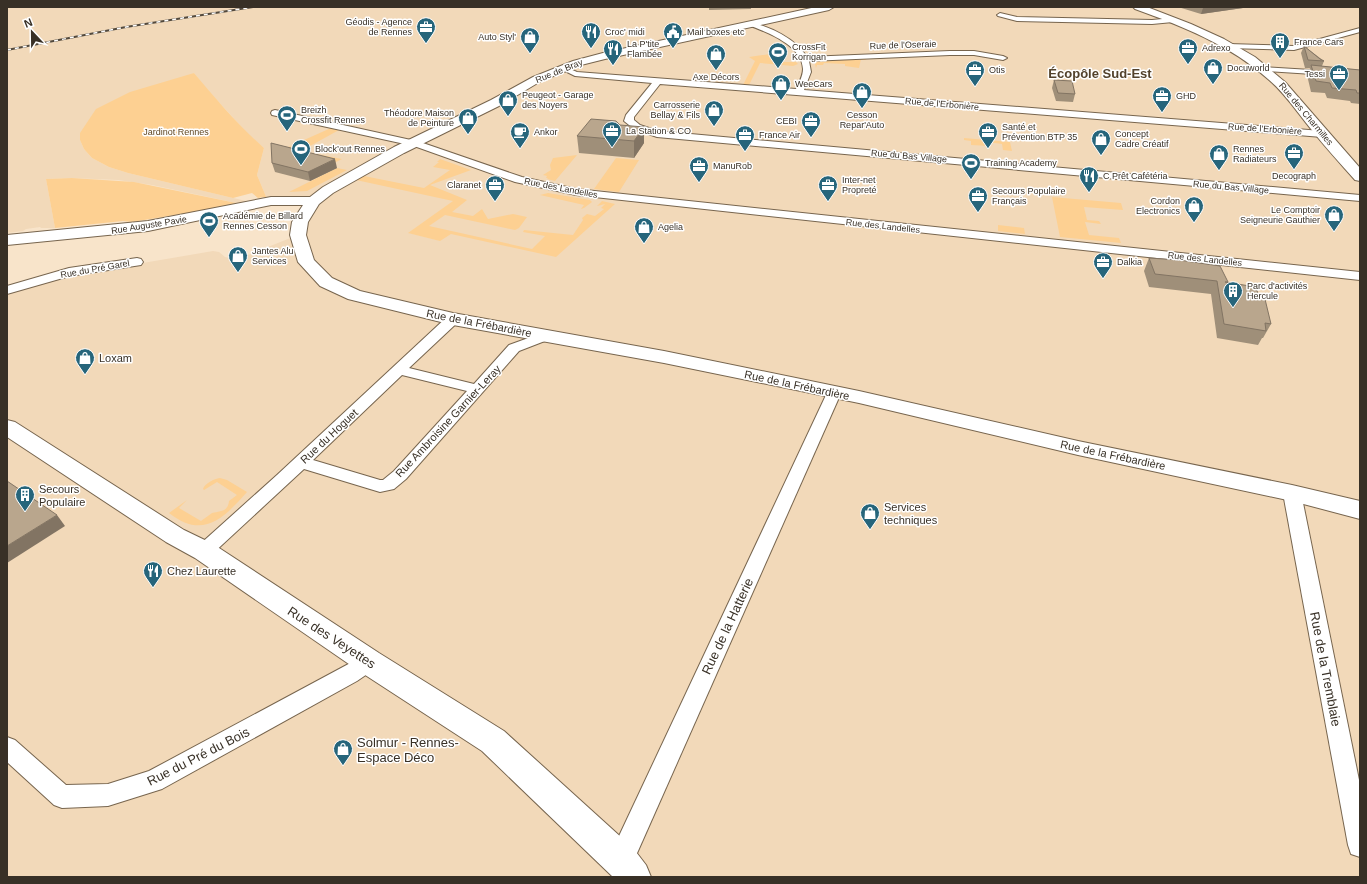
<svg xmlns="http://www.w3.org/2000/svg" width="1367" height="884" font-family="Helvetica,sans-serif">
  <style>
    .built { fill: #f2d9b9 }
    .green { fill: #fdd092 }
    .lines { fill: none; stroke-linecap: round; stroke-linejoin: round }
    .street-casing { stroke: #77654e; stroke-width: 2 }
    .secondary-casing { stroke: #77654e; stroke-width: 2 }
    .street { fill: #fff; fill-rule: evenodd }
    .secondary { fill: #fff; fill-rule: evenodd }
    .rail-casing { stroke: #52493d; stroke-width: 2 }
    .rail { stroke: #fff; stroke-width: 1.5; stroke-dasharray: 4; stroke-linecap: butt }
    .wall { fill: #9f8f79 }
    .shaded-wall { fill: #827463 }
    .building { fill: #b9a68d; stroke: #827463 }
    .labels { text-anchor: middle; stroke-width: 3; stroke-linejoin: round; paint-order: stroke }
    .far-poi-label { font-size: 9px; fill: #383026; stroke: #fff; text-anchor: start }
    .far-street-label { font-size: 9px; fill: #383026; stroke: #fff }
    .far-park-label { font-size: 9px; fill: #604621; stroke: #fff }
    .street-label { font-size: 11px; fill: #383026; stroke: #fff }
    .poi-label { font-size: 11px; fill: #383026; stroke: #fff; text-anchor: start }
    .far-district-label { font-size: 13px; font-weight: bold; fill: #53422c; stroke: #fff }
    .near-street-label { font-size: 13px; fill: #383026; stroke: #fff }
    .near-poi-label { font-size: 13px; fill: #383026; stroke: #fff; text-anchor: start }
  </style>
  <rect width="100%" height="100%" fill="#f8e4ca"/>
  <!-- built -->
  <path class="built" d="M7,7h1353v870h-1353v-587l62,-18 68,-8 76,-13 6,1 6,5 5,1 13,-1 55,-22 15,-33 -46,-3 -10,-24 7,-27 -15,-13 -44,-48 -11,-14 -114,67 4,9 8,9 17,9 19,6 118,28 -5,3 -89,-19 -34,-5 -46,-2 -26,1 9,49h-14l-1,-1 -14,2 -3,2 -16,2z"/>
  <!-- green -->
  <g class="green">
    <path d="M770,54l4,2 2,6h20l2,2 -5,2 -33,-3 -11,22h-6l12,-24 -6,-4z"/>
    <path d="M861,59l-2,9 -14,-2v-2l-21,-1 -1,2h-6l-1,3 -1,-4 3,-3 6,-1 43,-1z"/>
    <path d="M194,73c22,26 44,52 70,75l-7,27 10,24 -4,-2 -5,1 -6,-5 -19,5 -105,-25 -19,-6 -17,-9 -8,-9 -4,-9v-7l16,-24 34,-17z"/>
    <path d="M331,128l8,2 -38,21 41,8 -8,4 -48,-15z"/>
    <path d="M964,138l46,4 2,9 -9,-1 -1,-6 -14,-2 1,4 -18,-1v-4l-7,-1z"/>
    <path d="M577,155l-22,26 -8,-2 1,-1h-2l1,-2 -4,-1 8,-5 -1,-5 3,-7z"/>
    <path d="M616,158l23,2 -20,32 -25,-3z"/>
    <path d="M440,159l31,11 -41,15 37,15 -15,12 21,4 9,-7 6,10 25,-5 14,3 -8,11 -4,2 -70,-15 -16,11 103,23 13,-13 -22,-4 1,-2 49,5 10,-15 -1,-2 5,-4 8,2 9,-7 -3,-1 4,-4 -8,2 5,-5 13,3 -59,53 -105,-23 -11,7 -32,-8 45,-32 -97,-21 8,-4 60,12 26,-18 -17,-3 6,-5h-2z"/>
    <path d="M337,168l10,2 -40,21 -18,1z"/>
    <path d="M72,178l62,4 107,22 -109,18 -9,-1 -68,7 -9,-49z"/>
    <path d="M548,193l42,7 2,2 -8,6 -3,1 3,-4 -44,-10z"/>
    <path d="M1052,197l69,6 2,7 -39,-3 3,13 12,1 2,3 -16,-2 4,13 30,3 2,5 -61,-6z"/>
    <path d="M998,225l26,3 1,6 -27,-3z"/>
    <path d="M220,478l7,2 20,12c-23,26 -44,48 -78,21l18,-13 -8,8 22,13c4,-3 8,-6 11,-8 8,-2 16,-1 17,-12l8,-6 -20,-13 -13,8 -1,-1c2,-6 11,-10 17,-11z"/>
  </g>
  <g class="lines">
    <defs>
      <g id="street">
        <path d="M1000,13l17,4 135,3 21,-2 3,2 -3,2 -21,2 -135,-3 -19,-5 -1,-1z"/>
        <path d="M750,22c20,5 45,16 57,35l143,-6h24l29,5 4,2 -4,2 -29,-5h-24l-141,6 2,11 -7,18 518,41 5,3 -5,3 -662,-53 -26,33v3l6,5 18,6 702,64v6l-703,-64 -23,-8 -10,-8 2,-6 26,-32 -77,-7 -16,-8 4,-2 14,6 219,17c3,-6 7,-13 7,-20 -1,-24 -36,-37 -55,-44v-2z"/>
        <path d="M1360,28v4l-66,18 -66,-2 -4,-2 4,-2 66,2z"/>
        <path d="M1262,67l98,6v4l-95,-6 -4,-2z"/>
        <path d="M275,110l145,32 102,35 54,12 784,83v8l-784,-85 -61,-13 -101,-36 -142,-31 -1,-2 1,-2z"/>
        <path d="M137,258l4,1 2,3 -2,3 -71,11 -63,18v-8l62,-18z"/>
        <path d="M453,315l5,1 2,3 -2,3 -49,46 65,16 35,-39 36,-13 5,1 2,3 -2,3 -31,12 -113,128 -12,10 -14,3 -76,-23 -94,87 -6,2 -6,-2 -3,-5 3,-5 79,-71 171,-159zM402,375l65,16 -73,80 -11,9h-3l-67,-20z"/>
        <path d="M834,388l5,2 2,3 -211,476 -9,3 -9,-3 -3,-9 3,-9 215,-458 2,-3z"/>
        <path d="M1292,487l6,2 3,4 59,292v72l-9,-3 -3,-9 -65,-352 3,-4z"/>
        <path d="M369,653l7,3 3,6 -3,6 -19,13 -195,108 -54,17 -46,2 -8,-3 -47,-43v-25l8,3 51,45 42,-1 41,-13z"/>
      </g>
      <g id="secondary">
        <path d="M816,7h18l-5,3 -224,49 -24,6 -40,16 -42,25 -95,47 -71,40 -14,11 -11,18 -2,13 8,25 18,18 28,13 93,22 211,38 195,40 219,50 214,44 68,16v18l-68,-18 -214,-46 -219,-52 -195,-40 -211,-38 -105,-26 -28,-13 -22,-24 -8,-27 2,-13 11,-17h-32l-123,26 -141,14v-10l141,-14 123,-24h39l13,-10 71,-40 97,-47 42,-23 40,-16 30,-8z"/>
        <path d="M1133,7h14l44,17 33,15 31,18 30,25 75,86v13l-5,-1c-15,-17 -30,-33 -44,-51 -14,-17 -26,-36 -43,-50 -38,-34 -86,-53 -133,-70z"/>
        <path d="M7,420l8,2 169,108 29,14 166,109 125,78 129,117 13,17 5,12h-38l-131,-126 -123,-80 -164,-113 -29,-16 -159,-105z"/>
      </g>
    </defs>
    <!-- street casing -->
    <use href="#street" class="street-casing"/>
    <!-- secondary casing -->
    <use href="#secondary" class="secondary-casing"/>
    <!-- street -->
    <use href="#street" class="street"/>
    <!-- secondary -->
    <use href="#secondary" class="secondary"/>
    <defs>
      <path id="rail" d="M7,50l119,-23 127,-20"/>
    </defs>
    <!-- rail casing -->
    <use href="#rail" class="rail-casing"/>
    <!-- rail -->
    <use href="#rail" class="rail"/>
  </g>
  <!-- wall -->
  <g class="wall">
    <path d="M709,7h42v2l-42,1z"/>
    <path d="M1178,7h72l-49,7z"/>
    <path d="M1304,46l20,15 -2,5 38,4v34l-9,-1 -1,-2 -23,-3 -2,-5 -14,-1 -4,-17 3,-7h-5l-4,-15z"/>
    <path d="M1054,80l21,14 -2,8 -17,-1 -4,-13z"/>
    <path d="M620,125l24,18 -10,15 -55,-5 -2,-17z"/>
    <path d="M272,163l65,5 -27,13 -35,-9z"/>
    <path d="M1149,258l79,24 30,12 13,30 -8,14h-1l-4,7 -41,-7 -6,-44 -62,-7 -5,-16z"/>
  </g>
  <!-- shaded-wall -->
  <g class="shaded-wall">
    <path d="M1208,7h42l-49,7 2,-6z"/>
    <path d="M644,127v16l-10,15v-17z"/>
    <path d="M335,159l2,9 -27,13 -2,-9z"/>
    <path d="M57,515l8,11 -58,37v-17z"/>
  </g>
  <!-- building -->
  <g class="building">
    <path d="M1304,46l16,13 4,2 -16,-1z"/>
    <path d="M1311,65l49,5v23h-3l-1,-3 -24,-2 -2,-5 -14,-2z"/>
    <path d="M1054,80l18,1 3,13 -17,-1z"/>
    <path d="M591,119l25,2 4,4 24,2 -10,14 -57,-5z"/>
    <path d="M271,143l64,16 -27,13 -36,-9z"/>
    <path d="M1149,258l30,2 41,6 8,16h-3l31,5 2,7 6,1 7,29 -6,-1 1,8 -42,-7 -7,-43 -62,-7z"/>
    <path d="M7,481l50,34 -50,31z"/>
  </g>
  <!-- icons -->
  <defs>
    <symbol id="office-pin" viewBox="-11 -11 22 30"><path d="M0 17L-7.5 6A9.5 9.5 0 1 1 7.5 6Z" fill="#26657b" stroke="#fff"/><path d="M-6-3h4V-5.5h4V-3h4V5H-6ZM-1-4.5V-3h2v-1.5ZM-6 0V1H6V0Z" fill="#fff"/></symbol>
    <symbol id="restaurant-pin" viewBox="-11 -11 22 30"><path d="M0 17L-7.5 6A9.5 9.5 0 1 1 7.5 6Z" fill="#26657b" stroke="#fff"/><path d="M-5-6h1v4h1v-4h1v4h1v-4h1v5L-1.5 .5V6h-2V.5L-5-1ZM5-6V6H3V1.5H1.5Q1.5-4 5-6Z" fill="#fff"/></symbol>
    <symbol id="civic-pin" viewBox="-11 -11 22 30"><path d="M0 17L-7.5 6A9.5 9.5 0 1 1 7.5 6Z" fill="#26657b" stroke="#fff"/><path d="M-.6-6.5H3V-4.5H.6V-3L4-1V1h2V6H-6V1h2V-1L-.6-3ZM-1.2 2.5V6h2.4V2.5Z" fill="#fff"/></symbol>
    <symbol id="shop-pin" viewBox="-11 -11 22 30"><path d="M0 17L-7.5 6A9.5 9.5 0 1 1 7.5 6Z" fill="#26657b" stroke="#fff"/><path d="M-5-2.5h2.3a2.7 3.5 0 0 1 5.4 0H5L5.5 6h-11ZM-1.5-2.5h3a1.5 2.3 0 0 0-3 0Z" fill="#fff"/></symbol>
    <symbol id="building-pin" viewBox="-11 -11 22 30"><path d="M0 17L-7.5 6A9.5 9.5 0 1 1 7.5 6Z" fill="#26657b" stroke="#fff"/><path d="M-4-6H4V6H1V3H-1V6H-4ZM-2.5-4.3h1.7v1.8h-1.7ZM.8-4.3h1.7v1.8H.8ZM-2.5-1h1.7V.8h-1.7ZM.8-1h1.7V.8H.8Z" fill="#fff"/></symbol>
    <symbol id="stadium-pin" viewBox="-11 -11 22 30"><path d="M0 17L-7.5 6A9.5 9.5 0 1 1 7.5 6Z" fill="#26657b" stroke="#fff"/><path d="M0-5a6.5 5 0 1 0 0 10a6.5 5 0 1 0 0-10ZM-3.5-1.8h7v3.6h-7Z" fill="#fff"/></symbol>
    <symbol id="cafe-pin" viewBox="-11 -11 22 30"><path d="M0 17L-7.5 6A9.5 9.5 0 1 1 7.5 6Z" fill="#26657b" stroke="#fff"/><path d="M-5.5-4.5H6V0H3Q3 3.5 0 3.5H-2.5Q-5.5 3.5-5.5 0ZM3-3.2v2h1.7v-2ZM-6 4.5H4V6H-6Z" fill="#fff"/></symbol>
  </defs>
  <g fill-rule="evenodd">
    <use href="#office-pin" x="415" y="16" width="22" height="30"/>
    <use href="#restaurant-pin" x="580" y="21" width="22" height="30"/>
    <use href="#civic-pin" x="662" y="21" width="22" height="30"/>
    <use href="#shop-pin" x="519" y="26" width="22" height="30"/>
    <use href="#building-pin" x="1269" y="31" width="22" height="30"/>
    <use href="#office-pin" x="1177" y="37" width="22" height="30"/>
    <use href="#restaurant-pin" x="602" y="38" width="22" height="30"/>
    <use href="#stadium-pin" x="767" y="41" width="22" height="30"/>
    <use href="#shop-pin" x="705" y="43" width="22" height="30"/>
    <use href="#shop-pin" x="1202" y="57" width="22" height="30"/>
    <use href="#office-pin" x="964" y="59" width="22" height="30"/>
    <use href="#office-pin" x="1328" y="63" width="22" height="30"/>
    <use href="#shop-pin" x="770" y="73" width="22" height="30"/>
    <use href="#shop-pin" x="851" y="81" width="22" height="30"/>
    <use href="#office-pin" x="1151" y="85" width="22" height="30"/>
    <use href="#shop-pin" x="497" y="89" width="22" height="30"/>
    <use href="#shop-pin" x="703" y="99" width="22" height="30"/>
    <use href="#stadium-pin" x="276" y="104" width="22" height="30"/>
    <use href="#shop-pin" x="457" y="107" width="22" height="30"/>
    <use href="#office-pin" x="800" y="110" width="22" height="30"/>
    <use href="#office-pin" x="601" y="120" width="22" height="30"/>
    <use href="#cafe-pin" x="509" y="121" width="22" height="30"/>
    <use href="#office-pin" x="977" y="121" width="22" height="30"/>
    <use href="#office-pin" x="734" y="124" width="22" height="30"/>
    <use href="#shop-pin" x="1090" y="128" width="22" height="30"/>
    <use href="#stadium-pin" x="290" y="138" width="22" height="30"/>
    <use href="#office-pin" x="1283" y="142" width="22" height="30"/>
    <use href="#shop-pin" x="1208" y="143" width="22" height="30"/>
    <use href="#stadium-pin" x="960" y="152" width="22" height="30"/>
    <use href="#office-pin" x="688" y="155" width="22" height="30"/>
    <use href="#restaurant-pin" x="1078" y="165" width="22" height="30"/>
    <use href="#office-pin" x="484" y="174" width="22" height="30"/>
    <use href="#office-pin" x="817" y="174" width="22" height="30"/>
    <use href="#office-pin" x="967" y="185" width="22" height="30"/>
    <use href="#shop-pin" x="1183" y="195" width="22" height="30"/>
    <use href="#shop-pin" x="1323" y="204" width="22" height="30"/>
    <use href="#stadium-pin" x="198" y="210" width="22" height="30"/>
    <use href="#shop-pin" x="633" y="216" width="22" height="30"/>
    <use href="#shop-pin" x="227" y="245" width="22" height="30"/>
    <use href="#office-pin" x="1092" y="251" width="22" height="30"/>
    <use href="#building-pin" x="1222" y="280" width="22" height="30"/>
    <use href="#shop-pin" x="74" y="347" width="22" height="30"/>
    <use href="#building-pin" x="14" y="484" width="22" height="30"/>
    <use href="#shop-pin" x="859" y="502" width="22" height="30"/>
    <use href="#restaurant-pin" x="142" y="560" width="22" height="30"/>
    <use href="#shop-pin" x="332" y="738" width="22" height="30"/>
  </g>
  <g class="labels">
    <!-- far-poi labels -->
    <g class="far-poi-label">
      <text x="412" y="25" text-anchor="end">Géodis - Agence<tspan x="412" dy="10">de Rennes</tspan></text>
      <text x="605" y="35">Croc' midi</text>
      <text x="687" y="35">Mail boxes etc</text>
      <text x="516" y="40" text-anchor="end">Auto Styl'</text>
      <text x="1294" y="45">France Cars</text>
      <text x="627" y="47">La P'tite<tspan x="627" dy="10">Flambée</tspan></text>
      <text x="792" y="50">CrossFit<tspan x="792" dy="10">Korrigan</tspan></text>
      <text x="1202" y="51">Adrexo</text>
      <text x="1227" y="71">Docuworld</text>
      <text x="989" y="73">Otis</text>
      <text x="1325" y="77" text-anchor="end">Tessi</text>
      <text x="716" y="80" text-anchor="middle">Axe Décors</text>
      <text x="795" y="87">WeeCars</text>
      <text x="522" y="98">Peugeot - Garage<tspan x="522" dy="10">des Noyers</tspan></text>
      <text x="1176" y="99">GHD</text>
      <text x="700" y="108" text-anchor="end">Carrosserie<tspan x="700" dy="10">Bellay &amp; Fils</tspan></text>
      <text x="301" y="113">Breizh<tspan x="301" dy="10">Crossfit Rennes</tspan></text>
      <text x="454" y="116" text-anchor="end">Théodore Maison<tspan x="454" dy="10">de Peinture</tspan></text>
      <text x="862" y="118" text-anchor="middle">Cesson<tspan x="862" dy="10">Repar'Auto</tspan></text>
      <text x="797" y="124" text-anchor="end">CEBI</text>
      <text x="1002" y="130">Santé et<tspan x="1002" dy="10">Prévention BTP 35</tspan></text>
      <text x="626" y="134">La Station &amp; CO</text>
      <text x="534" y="135">Ankor</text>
      <text x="1115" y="137">Concept<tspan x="1115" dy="10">Cadre Créatif</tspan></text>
      <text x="759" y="138">France Air</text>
      <text x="315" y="152">Block’out Rennes</text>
      <text x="1233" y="152">Rennes<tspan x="1233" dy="10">Radiateurs</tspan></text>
      <text x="985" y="166">Training Academy</text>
      <text x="713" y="169">ManuRob</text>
      <text x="1103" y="179">C Prêt Cafétéria</text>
      <text x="1294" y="179" text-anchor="middle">Decograph</text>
      <text x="842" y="183">Inter-net<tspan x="842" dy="10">Propreté</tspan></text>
      <text x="481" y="188" text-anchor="end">Claranet</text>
      <text x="992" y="194">Secours Populaire<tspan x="992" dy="10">Français</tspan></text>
      <text x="1180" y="204" text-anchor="end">Cordon<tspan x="1180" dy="10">Electronics</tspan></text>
      <text x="1320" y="213" text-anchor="end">Le Comptoir<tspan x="1320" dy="10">Seigneurie Gauthier</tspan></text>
      <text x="223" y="219">Académie de Billard<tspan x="223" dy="10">Rennes Cesson</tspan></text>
      <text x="658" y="230">Agelia</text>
      <text x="252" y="254">Jantes Alu<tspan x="252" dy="10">Services</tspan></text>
      <text x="1117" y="265">Dalkia</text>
      <text x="1247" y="289">Parc d'activités<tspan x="1247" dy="10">Hercule</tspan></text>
    </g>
    <!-- far-street labels -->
    <g class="far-street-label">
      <text transform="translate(903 45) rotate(-2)" y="3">Rue de l'Oseraie</text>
      <text transform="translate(559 71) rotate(-22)" y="3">Rue de Bray</text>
      <text transform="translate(942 104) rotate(5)" y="3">Rue de l'Erbonière</text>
      <text transform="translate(1306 114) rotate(50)" y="3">Rue des Charmilles</text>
      <text transform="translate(1265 129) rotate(4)" y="3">Rue de l'Erbonière</text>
      <text transform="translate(909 156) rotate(5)" y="3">Rue du Bas Village</text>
      <text transform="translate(1231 187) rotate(5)" y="3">Rue du Bas Village</text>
      <text transform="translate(561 188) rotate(11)" y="3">Rue des Landelles</text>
      <text transform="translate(149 225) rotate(-9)" y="3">Rue Auguste Pavie</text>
      <text transform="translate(883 226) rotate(6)" y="3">Rue des Landelles</text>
      <text transform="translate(1205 259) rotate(6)" y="3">Rue des Landelles</text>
      <text transform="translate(95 269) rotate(-10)" y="3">Rue du Pré Garel</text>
    </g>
    <!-- far-park labels -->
    <g class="far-park-label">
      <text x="176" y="135">Jardinot Rennes</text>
    </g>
    <!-- street labels -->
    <g class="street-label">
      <text transform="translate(479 323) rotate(11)" y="4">Rue de la Frébardière</text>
      <text transform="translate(797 385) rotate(12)" y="4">Rue de la Frébardière</text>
      <text transform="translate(448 421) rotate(-47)" y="4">Rue Ambroisine Garnier-Leray</text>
      <text transform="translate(329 436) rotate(-43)" y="4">Rue du Hoguet</text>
      <text transform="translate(1113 455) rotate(12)" y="4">Rue de la Frébardière</text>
    </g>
    <!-- poi labels -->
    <g class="poi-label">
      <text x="99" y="362">Loxam</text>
      <text x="39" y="493">Secours<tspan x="39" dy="13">Populaire</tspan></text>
      <text x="884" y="511">Services<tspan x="884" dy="13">techniques</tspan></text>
      <text x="167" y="575">Chez Laurette</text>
    </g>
    <!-- far-district labels -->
    <g class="far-district-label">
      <text x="1100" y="78">Écopôle Sud-Est</text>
    </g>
    <!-- near-street labels -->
    <g class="near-street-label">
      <text transform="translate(727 626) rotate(-65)" y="5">Rue de la Hatterie</text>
      <text transform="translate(332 637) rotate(33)" y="5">Rue des Veyettes</text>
      <text transform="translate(1326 669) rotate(79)" y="5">Rue de la Tremblaie</text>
      <text transform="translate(198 756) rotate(-27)" y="5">Rue du Pré du Bois</text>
    </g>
    <!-- near-poi labels -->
    <g class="near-poi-label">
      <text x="357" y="747">Solmur - Rennes-<tspan x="357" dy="15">Espace Déco</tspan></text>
    </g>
  </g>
  <!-- border -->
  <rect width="1367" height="884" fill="none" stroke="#383026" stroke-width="16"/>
  <!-- north arrow -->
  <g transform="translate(32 32) rotate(338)" stroke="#ffffff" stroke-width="3" paint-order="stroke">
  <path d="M0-3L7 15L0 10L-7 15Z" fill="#383026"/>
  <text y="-6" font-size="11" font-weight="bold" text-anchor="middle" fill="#383026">N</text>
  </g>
</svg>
